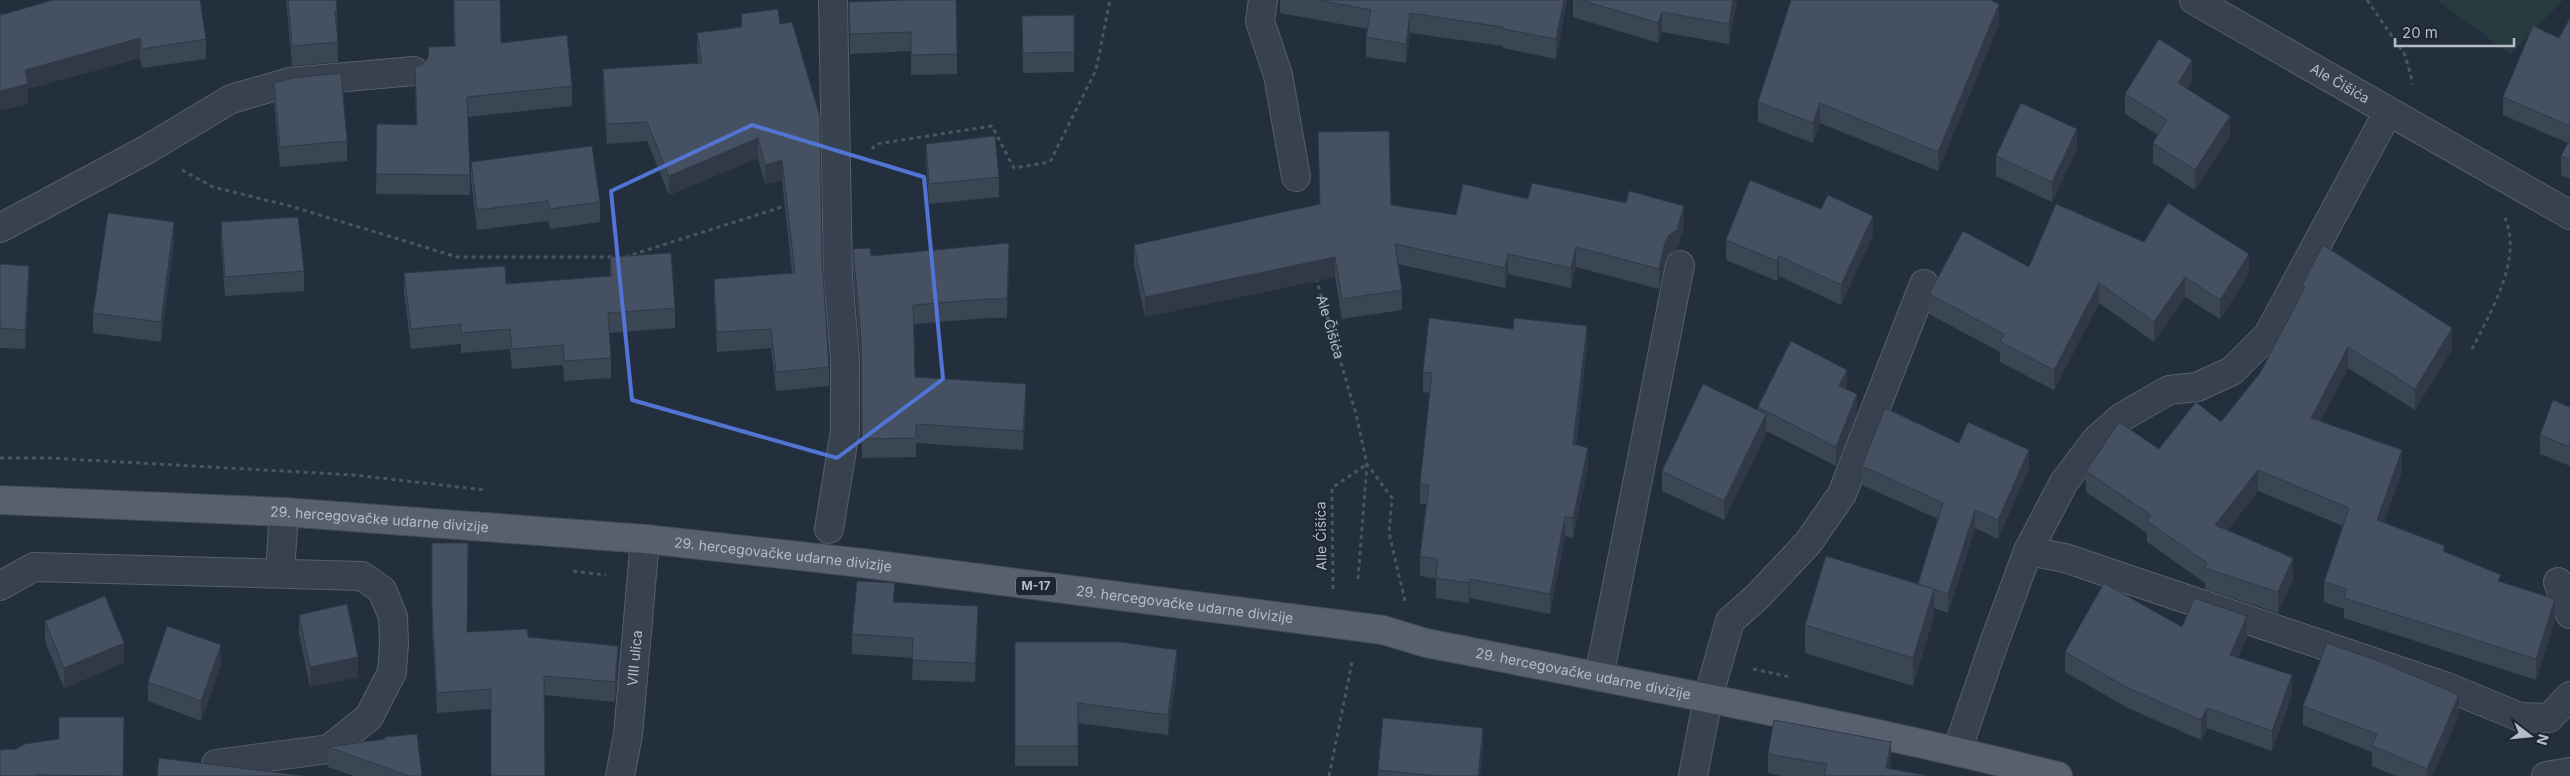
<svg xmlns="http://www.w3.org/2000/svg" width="2570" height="776" font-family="Inter,sans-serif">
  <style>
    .green { fill: #263c3f }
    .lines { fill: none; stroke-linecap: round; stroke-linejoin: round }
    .minor-casing { stroke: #565f6c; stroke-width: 30 }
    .major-casing { stroke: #414a57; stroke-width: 30 }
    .path { stroke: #44595c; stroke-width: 3; stroke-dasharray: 4 4; stroke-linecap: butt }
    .minor { stroke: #38414e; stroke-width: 28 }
    .major { stroke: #56606e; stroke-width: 28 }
    .wall { fill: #3b4654 }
    .shaded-wall { fill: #303945 }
    .building { fill: #455162; stroke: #303945 }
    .marked { fill: none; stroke: #5274d3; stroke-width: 4; stroke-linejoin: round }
    .labels { text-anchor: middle; stroke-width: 4; stroke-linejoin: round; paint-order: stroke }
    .shield { fill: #1d2633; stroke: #878f9c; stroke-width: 1 }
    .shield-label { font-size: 12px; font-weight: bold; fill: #b4bcc9 }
    .street-label { font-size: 14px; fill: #b4bcc9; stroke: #1d2633 }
  </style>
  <rect width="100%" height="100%" fill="#242f3e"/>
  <!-- green -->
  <path class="green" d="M2437,0h126l-53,54z"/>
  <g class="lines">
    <defs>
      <g id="minor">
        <path d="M1263,0l-3,21 18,54 18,102"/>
        <path id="s2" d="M2194,0l376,215"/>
        <path d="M0,228l146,-78 85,-51 59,-17 124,-11"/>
        <path d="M829,529l16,-98v-73l-7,-81 -5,-277"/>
        <path d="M2028,551l37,7 382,129 73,30 29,1 21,-22"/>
        <path d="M280,573l4,-61"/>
        <path d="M2558,582l12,32"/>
        <path d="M0,586l34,-19 328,9 20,14 11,27 1,27 -2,28 -23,45 -40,32 -113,15"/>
        <path d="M1599,677l81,-412"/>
        <path d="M1957,751l37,-108 34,-92 36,-69 32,-42 26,-23 47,-27 28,-3 35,-16 36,-36 120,-223"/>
        <path id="s3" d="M620,776l8,-41 17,-196"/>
        <path d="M1693,776l15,-78 22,-77 28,-25 50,-53 34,-49 82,-210"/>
        <path d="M2546,776l24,-4"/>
      </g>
      <g id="major">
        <path id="s4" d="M0,500l284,12 361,27 217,24 521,67 43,13c211,41 423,81 632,133"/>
      </g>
    </defs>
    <!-- minor casing -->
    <use href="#minor" class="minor-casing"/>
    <!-- major casing -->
    <use href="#major" class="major-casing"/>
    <!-- path -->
    <g class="path">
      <path d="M2367,0l38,55 8,29"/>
      <path d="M872,149l4,-5 116,-18 22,42 36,-6 46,-92 14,-70"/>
      <path d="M182,170l31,17 77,19 167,51h160"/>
      <path d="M625,257l163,-52"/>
      <path id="s1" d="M1316,278l40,136 11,50 25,34 -3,35 16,68"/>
      <path d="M2472,349c18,-36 51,-90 33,-131"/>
      <path d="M0,458h49l305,17 131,15"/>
      <path d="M573,571l33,4"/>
      <path d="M1358,579l9,-115"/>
      <path d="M1333,589l-1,-101 35,-24"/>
      <path d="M1753,669l37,8"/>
      <path d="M1329,776l23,-114"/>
    </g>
    <!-- minor -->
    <use href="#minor" class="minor"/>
    <!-- major -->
    <use href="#major" class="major"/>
  </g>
  <!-- wall -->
  <g class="wall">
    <path d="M286,0h50l1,11 1,51 -46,4z"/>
    <path d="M453,0h47l1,43 71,43v20l-105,11 3,58v20l-94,-1 1,-70 39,1 -1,-58 8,-3 31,-18z"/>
    <path d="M1280,0h287l-11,59 -53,-11v-2l-93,-13 -4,30 -40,-6v-20l2,-8 -88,-16z"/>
    <path d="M1573,0h164l-8,44 -67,-12 -4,11 -85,-26z"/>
    <path d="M849,2l108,52v20l-46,1v-24l-61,3z"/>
    <path d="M741,14l39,10 42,234 7,109v19l-53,5 -5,-43 -54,4 -3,-54v-19l78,-6 -10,-93 -17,4 -7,-26 -89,37 -22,-54 -40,3 -4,-55v-20l96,-5 -2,-12v-19l44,-6z"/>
    <path d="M1,15l205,24v20l-64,9 -2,-10 -112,31v15z"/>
    <path d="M1022,16l52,36v20l-51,1z"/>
    <path d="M2570,18v161l-9,-4v-19l7,-13 -65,-28v-18l56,-59z"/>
    <path d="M1999,24l-61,147 -118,-48 -7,20 -55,-21v-20z"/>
    <path d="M2192,80l-5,9 43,47 -35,54 -42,-27v-20l5,-8 -33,-21v-20z"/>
    <path d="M274,83l73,58v20l-67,6 -6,-64z"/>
    <path d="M1318,132l73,73 65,10 72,-16 156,27 -7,24 -8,4 -4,8 -6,27 -83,-22 -5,21 -63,-14 -3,14 -107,-24 4,26v20l-60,9 -7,-42 -190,40 -11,-52v-20l186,-41z"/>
    <path d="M926,144l73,33v20l-70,7 -3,-40z"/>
    <path d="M2077,149l-25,53 -56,-26v-20z"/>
    <path d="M471,162l129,40v20l-50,7 -2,-8 -71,9 -6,-49z"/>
    <path d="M221,222l83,49v20l-79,5 -4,-54z"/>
    <path d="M1873,235l-32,70 -62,-29 -2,5 -51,-21v-20z"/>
    <path d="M174,242l-13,100 -68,-9v-20z"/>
    <path d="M2144,242l105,32 -29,45 -35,-22 -31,45 -55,-39 -45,87 -54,-28v-10l-71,-38v-20l100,-27z"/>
    <path d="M853,249l18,7 138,6 -2,56h-20l-73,6 1,53 111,26 -3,47 -107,-7v14l-54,1 -1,-101 -8,-89z"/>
    <path d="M610,257l65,51v20l-66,5 2,25v20l-47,3 -1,-16 -51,4 -2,-20 -49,4v-9l-50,5 -7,-56v-20l102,11 104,-8z"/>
    <path d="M0,264l29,22 -4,63 -25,-1z"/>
    <path d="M2302,285l150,64 -37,61 -67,-42 -28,53 82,50 -18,51 61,30 56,30 54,38 -19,60 -192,-62v-9l-20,-7v-20l19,-56 -85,-35 -31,40 66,48 -15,34 -73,-24v-6l-58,-41v-9l-61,-41v-21l73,-22 62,-27 39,-49 42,-79z"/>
    <path d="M1587,346l-11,99 12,22 -15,71 -8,-2 -15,78 -80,-16 -1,5 -33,-5v-19l-16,-3v-20l6,-52h-6v-20l10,-91 -7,-1v-20z"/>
    <path d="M1847,389l10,25 -21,52 -70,-35v3l-42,86 -62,-29v-20l96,-61v-3z"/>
    <path d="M2570,405v61l-30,-12v-19l29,-28z"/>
    <path d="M1959,443l70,25 -31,71 -23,-11 -27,85 -14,-5v8l-21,70 -108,-33v-28l113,-41 20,-65 -76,-34v-19z"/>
    <path d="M432,543l35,89 61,5 90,28 -3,37 -71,-7 -53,14 -54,4 -5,-84z"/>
    <path d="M895,603l83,23 -3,56 -63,-2 1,-22 -61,-4v-20z"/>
    <path d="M299,615l59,62 -48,10 -11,-53z"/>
    <path d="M45,621l79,42 -60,25 -19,-47z"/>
    <path d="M2182,627l65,9 -9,21 54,38 -20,56 -65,-23 -6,12 -73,-32 -63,-36v-20z"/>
    <path d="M1015,642l162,27 -9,66 -90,-12v43h-63z"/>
    <path d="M221,665l-20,56 -53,-20v-19z"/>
    <path d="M2303,706l156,9 -27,61h-36l-24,-10v-14l-69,-27z"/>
    <path d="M328,747l94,29h-68l-26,-9z"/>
    <path d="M1483,748l-3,28h-102v-6z"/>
    <path d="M16,749l108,27h-124z"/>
    <path d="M1768,754l123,8 -2,7 40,7h-147l-14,-3z"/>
  </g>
  <!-- shaded-wall -->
  <g class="shaded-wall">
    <path d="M1564,0h3l-11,59v-20z"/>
    <path d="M1733,0h4l-8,44v-20z"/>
    <path d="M1999,4v20l-61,147v-19z"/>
    <path d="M1662,12v20l-4,11v-20z"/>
    <path d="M1410,13v20l-4,30v-19z"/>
    <path d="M140,38v20l-112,31v15l-28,7v-20l25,-21z"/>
    <path d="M2192,60v20l-14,23v-20z"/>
    <path d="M1820,103v20l-7,20v-20z"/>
    <path d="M2230,116v20l-35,54v-20z"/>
    <path d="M2077,129v20l-25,53v-20z"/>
    <path d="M758,138v20l-89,37v-19z"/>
    <path d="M782,160v20l-17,4v-19z"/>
    <path d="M1684,206v20l-7,24 -8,4 -4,8 -6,27v-20l6,-27z"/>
    <path d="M1873,216v19l-32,70v-20z"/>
    <path d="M174,222v20l-13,100v-20z"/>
    <path d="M1009,243v19l-2,56v-19z"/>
    <path d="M1576,247v20l-5,21v-20z"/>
    <path d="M1508,254v20l-3,14v-20z"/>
    <path d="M2249,254v20l-29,45v-19z"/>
    <path d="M1779,256v20l-2,5v-20z"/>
    <path d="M1335,257v20l-190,40v-20z"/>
    <path d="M29,266v20l-4,63v-19z"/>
    <path d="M2185,277v20l-31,45v-20z"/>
    <path d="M2099,283v20l-45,87v-20z"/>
    <path d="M1587,326v20l-14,118v-20z"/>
    <path d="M2452,328v21l-37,61v-21z"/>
    <path d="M2348,347v21l-37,71v-21z"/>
    <path d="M1847,370v19l-8,-3z"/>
    <path d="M1026,384v19l-3,47v-19z"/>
    <path d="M1857,394v20l-21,52v-19z"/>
    <path d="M1766,414v20l-42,86v-19z"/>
    <path d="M1588,448v19l-15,71v-20z"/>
    <path d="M2029,450v18l-31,71v-19z"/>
    <path d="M2402,450v21l-25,70v-21z"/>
    <path d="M2258,470v21l-43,55v-21z"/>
    <path d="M1975,510v18l-27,85v-19z"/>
    <path d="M1565,517v19l-15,78v-20z"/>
    <path d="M2293,558v21l-15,34v-21z"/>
    <path d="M1470,579v19l-1,5v-20z"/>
    <path d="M1934,589v27l-21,70v-28z"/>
    <path d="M2555,599v21l-19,60v-21z"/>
    <path d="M978,606v20l-3,56v-19z"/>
    <path d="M2247,616v20l-17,39v-20z"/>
    <path d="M124,643v20l-60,25v-20z"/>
    <path d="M221,645v20l-20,56v-20z"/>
    <path d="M618,646v19l-3,37v-20z"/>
    <path d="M1177,650v19l-9,66v-20z"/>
    <path d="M358,657v20l-48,10v-20z"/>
    <path d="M2292,675v20l-20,56v-20z"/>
    <path d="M2459,695v20l-27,61h-5v-7z"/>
    <path d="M2207,708v20l-6,12v-20z"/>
    <path d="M1483,728v20l-3,28h-2z"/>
    <path d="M1891,742v20l-3,14 -2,-8z"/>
  </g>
  <!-- building -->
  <g class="building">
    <path d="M53,0h147l6,39 -64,10 -2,-11 -115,32 3,14 -28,7v-79l1,3z"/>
    <path d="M288,0h48l1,11h-2l3,31 -46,4z"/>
    <path d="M454,0h46l1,43 66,-8 5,51 -105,11 3,78 -94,-1 1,-50 40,1 -2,-58 8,-3 5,-6 1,-11 26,-1z"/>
    <path d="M903,0h53l1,54 -46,1v-23l-61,2 -1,-32z"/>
    <path d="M1318,0h246l-8,39 -53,-10v-2l-93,-14 -4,31 -40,-7 5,-27z"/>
    <path d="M1581,0h152l-4,24 -67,-12 -4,11z"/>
    <path d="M1791,0h199l9,4 -61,148 -118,-49 -7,20 -55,-21z"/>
    <path d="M778,9l2,15 12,-2 28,95 2,141 7,109 -53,5 -5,-43 -54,3 -3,-53 81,-6 -13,-113 -17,5 -7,-27 -89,38 -22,-54 -40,2 -4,-55 99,-6 -5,-30 45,-6 -1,-13z"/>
    <path d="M1074,15v37l-51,1 -1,-37z"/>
    <path d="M2570,18v108l-67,-29 30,-71 26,12z"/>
    <path d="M2159,39l33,21 -14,23 52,33 -35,54 -42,-27 14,-23 -42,-26z"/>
    <path d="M341,73l6,68 -67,6 -6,-64 19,-5z"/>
    <path d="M2021,103l56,26 -25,53 -56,-26z"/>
    <path d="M1389,131l2,74 65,10 7,-31 65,15 4,-16 94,20 3,-12 55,15 -7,24 -8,5 -4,7 -6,27 -83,-22 -5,21 -63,-14 -3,14 -110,-24 7,46 -60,9 -7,-42 -190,40 -11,-52 186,-41 -2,-72z"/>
    <path d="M995,136l4,41 -70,7 -3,-40z"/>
    <path d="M2570,139v21l-9,-4z"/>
    <path d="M592,146l8,56 -50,7 -2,-8 -71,9 -6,-48z"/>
    <path d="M1750,180l71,29 7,-14 45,21 -32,69 -62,-29 -2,5 -51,-21z"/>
    <path d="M2168,203l81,51 -29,46 -35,-23 -31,45 -55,-39 -45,87 -54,-28 4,-8 -75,-40 34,-63 66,36 27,-63 88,38z"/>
    <path d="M108,213l66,9 -13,100 -68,-9z"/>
    <path d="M298,217l6,54 -79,6 -4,-55z"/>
    <path d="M1009,243l-2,56h-20l-74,6 2,72 111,7 -3,47 -107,-7v14l-54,1 -1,-101 -8,-89 17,-1 1,8z"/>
    <path d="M2323,245l129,83 -37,61 -67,-42 -37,71 91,32 -25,70 68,26 -2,5 58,24 -3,6 57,18 -19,60 -192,-61 3,-9 -23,-7 25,-74 -91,-38 -43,55 78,33 -15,34 -73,-24 2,-5 -60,-42 4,-6 -65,-44 33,-49 40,27 37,-47 25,20 39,-49 45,-86 -3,-2z"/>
    <path d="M671,253l4,55 -67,5 3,45 -47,3 -1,-16 -51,4 -2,-20 -49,4v-9l-50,5 -7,-56 101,-7 1,18 106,-8 -2,-19z"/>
    <path d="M0,264l29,2 -4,64 -25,-2z"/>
    <path d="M1429,318l84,11 1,-11 73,8 -14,118 15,4 -15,70 -8,-1 -15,77 -80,-15 -1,4 -33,-5 2,-19 -18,-3 9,-71 -9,-1 12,-111 -9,-1z"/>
    <path d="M1791,341l56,29 -8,16 18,8 -21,53 -78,-40z"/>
    <path d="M1703,384l63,30 -42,87 -62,-30z"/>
    <path d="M2553,400l16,7 1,-2v42l-30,-12z"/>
    <path d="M1885,408l74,35 9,-21 61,28 -31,70 -23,-10 -27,84 -30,-10 25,-81 -81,-37z"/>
    <path d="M432,543h36l-1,89 60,-3 1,8 90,9 -3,36 -71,-6 1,100h-54v-87l-54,4 -5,-84z"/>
    <path d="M1826,556l108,33 -21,69 -108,-33z"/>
    <path d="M857,581l38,2 -2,19 85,4 -3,57 -63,-3 1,-22 -61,-4z"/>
    <path d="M2104,583l78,44 12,-29 53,18 -17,39 62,20 -20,56 -65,-23 -6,12 -73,-32 -63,-36z"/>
    <path d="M105,596l19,47 -60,25 -19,-47z"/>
    <path d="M347,604l11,53 -48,10 -11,-52z"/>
    <path d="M167,626l54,19 -20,56 -53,-19z"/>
    <path d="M1015,642h105l57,8 -9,65 -90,-12v43h-63z"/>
    <path d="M2327,643l49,17 83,35 -32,74 -55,-23 5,-12 -74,-28z"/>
    <path d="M59,717h65l-1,59 -87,-1v1h-36v-26l16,-1 9,-5 34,-5z"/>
    <path d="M1383,718l100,10 -5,48h-39l-61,-6z"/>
    <path d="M1774,720l117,22 -5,26 43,8h-105l3,-12 -59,-10z"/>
    <path d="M417,734l5,42h-13l-81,-29 57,-8v-2z"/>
    <path d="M159,758l147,18h-149z"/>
  </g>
  <!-- marked area -->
  <path class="marked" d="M752,125l172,52 19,202 -106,79 -205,-58 -21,-209z"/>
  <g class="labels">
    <!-- shield labels -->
    <rect class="shield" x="1016" y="576.5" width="40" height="19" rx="4"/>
    <g class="shield-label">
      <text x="1036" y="590">M-17</text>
    </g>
    <!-- street labels -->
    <g class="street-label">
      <text dy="5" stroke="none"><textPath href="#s2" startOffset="168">Ale Čišića</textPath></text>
      <text dy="5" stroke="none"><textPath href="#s1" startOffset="51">Ale Čišića</textPath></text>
      <text dy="5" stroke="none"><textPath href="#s4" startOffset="380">29. hercegovačke udarne divizije</textPath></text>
      <text transform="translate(1321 536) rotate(-91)" y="5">Alle Ćišića</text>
      <text dy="5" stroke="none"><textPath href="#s4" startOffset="785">29. hercegovačke udarne divizije</textPath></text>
      <text dy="5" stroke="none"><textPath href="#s4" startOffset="1190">29. hercegovačke udarne divizije</textPath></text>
      <text dy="5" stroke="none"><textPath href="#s3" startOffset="119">VIII ulica</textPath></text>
      <text dy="5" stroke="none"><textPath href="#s4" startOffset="1595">29. hercegovačke udarne divizije</textPath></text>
    </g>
  </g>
  <!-- north arrow -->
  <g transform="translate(2530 736) rotate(106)" stroke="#1d2633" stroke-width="4" paint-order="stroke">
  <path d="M0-4L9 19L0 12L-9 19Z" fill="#b4bcc9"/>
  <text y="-8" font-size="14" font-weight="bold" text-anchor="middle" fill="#b4bcc9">N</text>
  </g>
  <!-- scale -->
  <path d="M2395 38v8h119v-8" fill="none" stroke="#b4bcc9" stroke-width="2.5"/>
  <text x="2402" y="38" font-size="15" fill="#b4bcc9" stroke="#1d2633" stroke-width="4" paint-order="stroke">20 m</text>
</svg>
